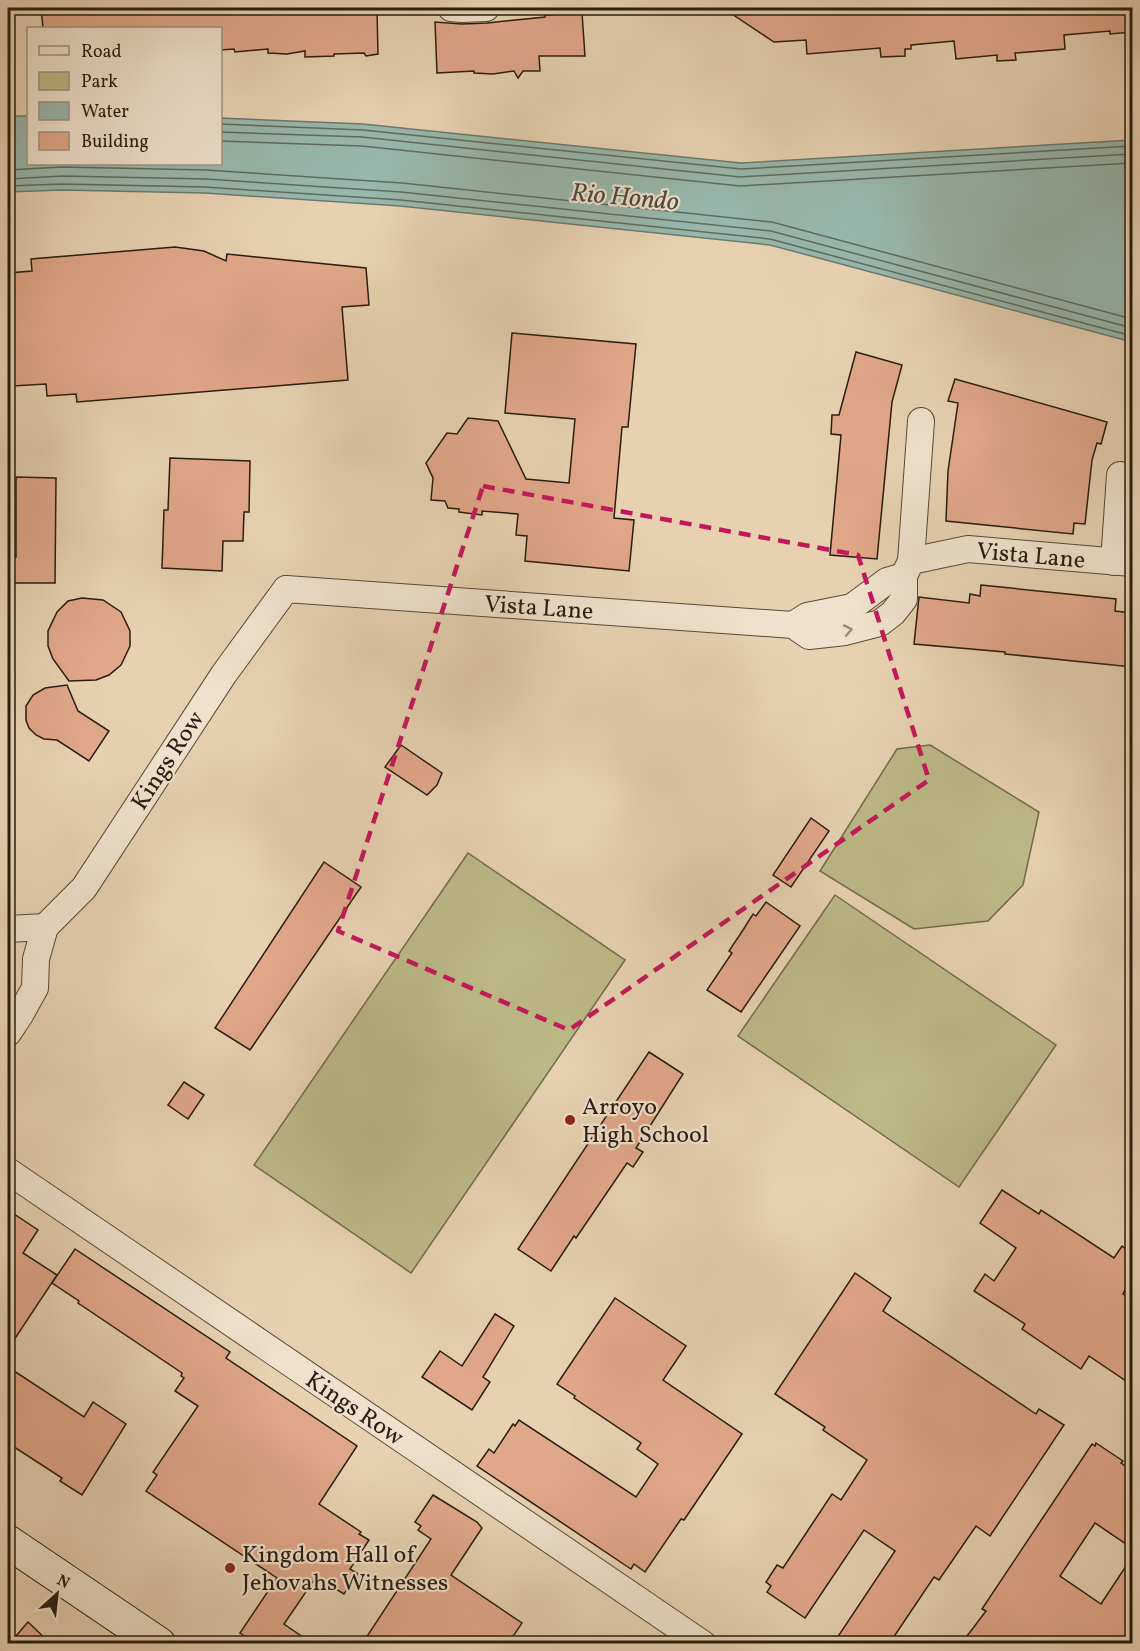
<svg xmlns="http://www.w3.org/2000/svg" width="1140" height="1651" font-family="Vollkorn,serif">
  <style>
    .green { fill: #bcb987; stroke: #726a4c; stroke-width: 1.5 }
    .water { fill: #97b7ac; stroke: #6b796e; stroke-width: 1.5 }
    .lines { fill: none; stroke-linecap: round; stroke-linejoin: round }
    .shore { stroke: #606a5e; stroke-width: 1.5 }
    .building { fill: #e1a789; stroke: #291c11; stroke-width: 1.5 }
    .street-casing { stroke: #584939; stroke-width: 28 }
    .secondary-casing { stroke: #291c11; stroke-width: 35 }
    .street { stroke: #efe1cc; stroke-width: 26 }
    .secondary { stroke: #efe1cc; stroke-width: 33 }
    .oneway { stroke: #968878 }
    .marked { fill: none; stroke: #c2185b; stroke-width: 4.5; stroke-dasharray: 12 8; stroke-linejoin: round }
    .poi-dot { fill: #8f2418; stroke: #efe1cc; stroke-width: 2 }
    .labels { text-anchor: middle; stroke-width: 4.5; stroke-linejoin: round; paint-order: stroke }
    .street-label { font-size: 24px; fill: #291c11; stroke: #efe1cc }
    .poi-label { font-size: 24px; fill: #291c11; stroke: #efe1cc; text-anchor: start }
    .water-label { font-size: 26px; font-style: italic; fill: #4a4a40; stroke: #efe1cc }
  </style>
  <rect width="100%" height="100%" fill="#e7d1b1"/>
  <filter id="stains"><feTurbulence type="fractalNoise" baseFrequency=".00333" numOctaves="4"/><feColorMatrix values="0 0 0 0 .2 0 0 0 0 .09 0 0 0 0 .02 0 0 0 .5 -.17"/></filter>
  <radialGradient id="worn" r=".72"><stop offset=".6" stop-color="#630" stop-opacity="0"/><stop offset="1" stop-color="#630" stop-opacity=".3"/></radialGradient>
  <!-- green -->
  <g class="green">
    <path d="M930,745l109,67 -16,73 -35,36 -74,8 -94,-58 77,-122z"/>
    <path d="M468,853l157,107 -214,313 -157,-108z"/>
    <path d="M835,895l221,150 -97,142 -221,-151z"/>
  </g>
  <!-- water -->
  <path class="water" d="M8,116h20v48h192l1,-46 142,6 378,39 391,-23v202l-362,-97 -370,-39 -195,-13 -143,-3 -54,2z"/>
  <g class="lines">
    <!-- shore -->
    <g class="shore">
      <path d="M220,124l143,6 378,39 391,-23"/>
      <path d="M220,132l142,5 378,40 392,-23"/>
      <path d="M220,141l142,5 378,40 392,-23"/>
      <path d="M8,170l54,-3 144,3 196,13 370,39 360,97"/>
      <path d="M8,179l54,-3 144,3 195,13 370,39 361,97"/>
      <path d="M8,186l54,-2 143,3 196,13 369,39 362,97"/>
    </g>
  </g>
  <!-- building -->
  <g class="building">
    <path d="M41,8h290l1,5 45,-2 1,43 -12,2 -2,-3 -30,1v2l-29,1v-6l-18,3 -19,-1v-4l-33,3 -1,-3 -14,1v-22h-177z"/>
    <path d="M723,8h157v2l35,-2h217v24l-22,2v-3l-46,4 1,14 -50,4 1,7 -19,1v-6l-41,4 -2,-18 -43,4v4h-6v7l-24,1 -1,-9 -73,6 -1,-14 -32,2z"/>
    <path d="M582,13l3,43h-46l1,15h-17l-5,7 -4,-7 -21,3 -19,-1v-2l-37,2 -2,-51 27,2 25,-1 58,-6v-2z"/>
    <path d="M175,247l29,4 22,10 1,-7 139,14 3,37 -27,2 6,73 -271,22 -1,-8 -29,2 -1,-12 -34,2 -3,-44 4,-1 -5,-68 24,-2 -1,-12z"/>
    <path d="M512,333l124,11 -8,83h-6l-8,91 20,2 -5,51 -104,-10 2,-25 -11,-1 2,-21 -36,-3v4l-23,-3v-3l-11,-1 -3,-7 -14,-1 2,-22 -7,-15 21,-30 10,1 11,-16 30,3 28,58 43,4 6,-64 -70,-6z"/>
    <path d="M856,352l46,13 -10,37 -15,157 -47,-4 11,-120 -10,-1 1,-19h7z"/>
    <path d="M955,379l152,43 -6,22 -4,-1 -5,17 -7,64 -11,-1 -1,11 -127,-13 2,-50 10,-68 -10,-2z"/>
    <path d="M170,458l80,3 -1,51h-5l-1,29h-20l-1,30 -60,-3 2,-58h4z"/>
    <path d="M16,477l40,1 -1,105h-47v-26h8z"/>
    <path d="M981,585l135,14 -1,12 17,2v54l-127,-13v-2l-91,-8 5,-47 50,6 1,-9 10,2z"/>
    <path d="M82,598l21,2 18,12 9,19v15l-9,19 -12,10 -13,5 -27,1 -16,-22 -5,-13v-15l9,-19 11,-11z"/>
    <path d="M67,685l11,26 31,20 -20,30 -32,-21 -13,-1 -8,-4 -7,-7 -3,-8v-14l7,-11 12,-7z"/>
    <path d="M401,745l41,28 -5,12 -10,10 -42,-28z"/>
    <path d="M811,818l18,13 -38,56 -18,-12z"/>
    <path d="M324,862l37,25 -111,163 -35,-22z"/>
    <path d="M766,902l34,24 -59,86 -34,-22 25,-37 -3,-2 14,-21 10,-16 3,2z"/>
    <path d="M649,1052l34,22 -47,74 7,4 -10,15 -6,-4 -51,75 -2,-2 -23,35 -33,-22z"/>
    <path d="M184,1082l20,13 -16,24 -20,-14z"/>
    <path d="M1002,1190l37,24 2,-4 73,48 8,-12 10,8v21l-9,19 9,6v85l-43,-29 -8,13 -59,-40 3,-5 -51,-33 11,-17 9,7 22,-33 -36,-25z"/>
    <path d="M8,1210l30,20 -15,23 34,22 -49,74z"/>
    <path d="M75,1249l155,103 -4,6 131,88 -38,58 42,28 -2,2 10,6 -19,29 8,5 -14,20 -28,-17 -32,47 29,20h-57l-16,-11 37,-55 -131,-87 11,-16 -4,-3 45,-66 -23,-15 9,-13 -3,-2 1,-3 -104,-70 1,-2 -27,-18z"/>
    <path d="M855,1273l36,25 -8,13 153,103 3,-5 25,16 -74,111 -14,-10 -37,54 -5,-3 -45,67h-56l62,-93 -31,-21 -59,88 -38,-26 4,-6 -5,-4 11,-17 6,3 49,-74 9,6 26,-40 -44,-30 2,-3 -50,-33z"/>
    <path d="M615,1298l71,48 -23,34 79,54 -58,86 -3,-1 -36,53 -11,-8 -3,5 -154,-103 12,-17 5,4 19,-29 2,2 4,-6 117,77 22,-33 -21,-15 4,-6 -67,-45 1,-2 -18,-12z"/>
    <path d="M495,1314l19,12 -31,51 7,5 -18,28 -50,-33 18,-26 22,15z"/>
    <path d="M8,1367l76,50 9,-15 33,22 -44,71 -22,-14 2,-3 -54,-35z"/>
    <path d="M1096,1443l27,18 -2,2 11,8v77l-37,-25 -35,53 41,28 31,-47v87h-171l25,-33 -4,-2 110,-165 3,2z"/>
    <path d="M433,1495l44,27 5,6 -31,47 71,48 -14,21h-146l69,-105 -13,-9 3,-4 -6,-4z"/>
    <path d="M28,1622l23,22h-42z"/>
  </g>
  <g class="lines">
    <defs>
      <g id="street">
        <path d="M451,8l11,1 24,-1"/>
        <path d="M911,561l10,-140"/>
        <path d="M1114,562l6,-87"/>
        <path d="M793,625l14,-9 45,-9 35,-26 17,-5"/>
        <path d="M8,929l37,-2 39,-39 140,-214 62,-85 507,36 16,11 36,-4 35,-9 13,-10 11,-14v-23l7,-15 57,-12 164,14"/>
        <path d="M8,1033l12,-18 15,-27 1,-29 9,-32"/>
        <path d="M8,1171l695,473"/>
      </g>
      <path id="secondary" d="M8,1542l151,102"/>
    </defs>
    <!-- street casing -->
    <use href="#street" class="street-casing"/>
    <!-- secondary casing -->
    <use href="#secondary" class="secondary-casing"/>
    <!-- street -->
    <use href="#street" class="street"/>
    <!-- secondary -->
    <use href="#secondary" class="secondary"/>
  </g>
  <!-- one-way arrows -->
  <defs><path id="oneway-chevron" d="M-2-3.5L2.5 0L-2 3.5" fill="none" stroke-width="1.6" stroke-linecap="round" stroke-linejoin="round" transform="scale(1.5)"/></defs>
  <use class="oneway" href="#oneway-chevron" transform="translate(848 630) rotate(-11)"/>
  <!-- marked area -->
  <path class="marked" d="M483,486l375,69 71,225 -360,250 -231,-99z"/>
  <!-- markers -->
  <g class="poi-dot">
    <circle cx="570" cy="1120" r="6"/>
    <circle cx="230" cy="1568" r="6"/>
  </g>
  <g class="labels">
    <!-- street labels -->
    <g class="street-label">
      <text transform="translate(1031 555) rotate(5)" y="8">Vista Lane</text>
      <text transform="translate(539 607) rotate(4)" y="8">Vista Lane</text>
      <text transform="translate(167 760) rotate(-57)" y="8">Kings Row</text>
      <text transform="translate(355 1408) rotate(34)" y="8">Kings Row</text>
    </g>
    <!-- poi labels -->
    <g class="poi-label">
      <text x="582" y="1114">Arroyo<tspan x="582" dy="28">High School</tspan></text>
      <text x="242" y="1562">Kingdom Hall of<tspan x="242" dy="28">Jehovahs Witnesses</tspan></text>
    </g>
    <!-- water labels -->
    <g class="water-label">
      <text transform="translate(625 196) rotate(5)" y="9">Rio Hondo</text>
    </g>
  </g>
  <!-- margin -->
  <rect width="1140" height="1651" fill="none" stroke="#e7d1b1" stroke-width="30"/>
  <rect x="9" y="9" width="1122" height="1633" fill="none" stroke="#291c11" stroke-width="3"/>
  <rect x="15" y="15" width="1110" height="1621" fill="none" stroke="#291c11" stroke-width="1.5"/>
  <!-- legend -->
  <rect x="27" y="27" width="195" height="138" fill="#efe1cc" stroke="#a09281" stroke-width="1.5"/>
  <rect x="39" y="46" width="30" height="9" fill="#efe1cc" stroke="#a09281" stroke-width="1.5"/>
  <text x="81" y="57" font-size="18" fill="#291c11">Road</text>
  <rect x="39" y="72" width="30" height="18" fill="#bcb987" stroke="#a09281" stroke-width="1.5"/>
  <text x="81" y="87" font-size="18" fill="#291c11">Park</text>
  <rect x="39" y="102" width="30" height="18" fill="#97b7ac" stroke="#a09281" stroke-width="1.5"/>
  <text x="81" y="117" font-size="18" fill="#291c11">Water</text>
  <rect x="39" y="132" width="30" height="18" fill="#e1a789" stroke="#a09281" stroke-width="1.5"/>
  <text x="81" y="147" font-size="18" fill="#291c11">Building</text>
  <!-- north arrow -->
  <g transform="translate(57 1594) rotate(27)" stroke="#efe1cc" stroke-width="4.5" paint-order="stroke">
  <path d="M0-4.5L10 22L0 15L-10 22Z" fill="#291c11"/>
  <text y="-9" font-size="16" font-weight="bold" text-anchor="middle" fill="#291c11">N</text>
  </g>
  <rect width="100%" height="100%" filter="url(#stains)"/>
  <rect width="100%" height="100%" fill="url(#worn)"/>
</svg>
